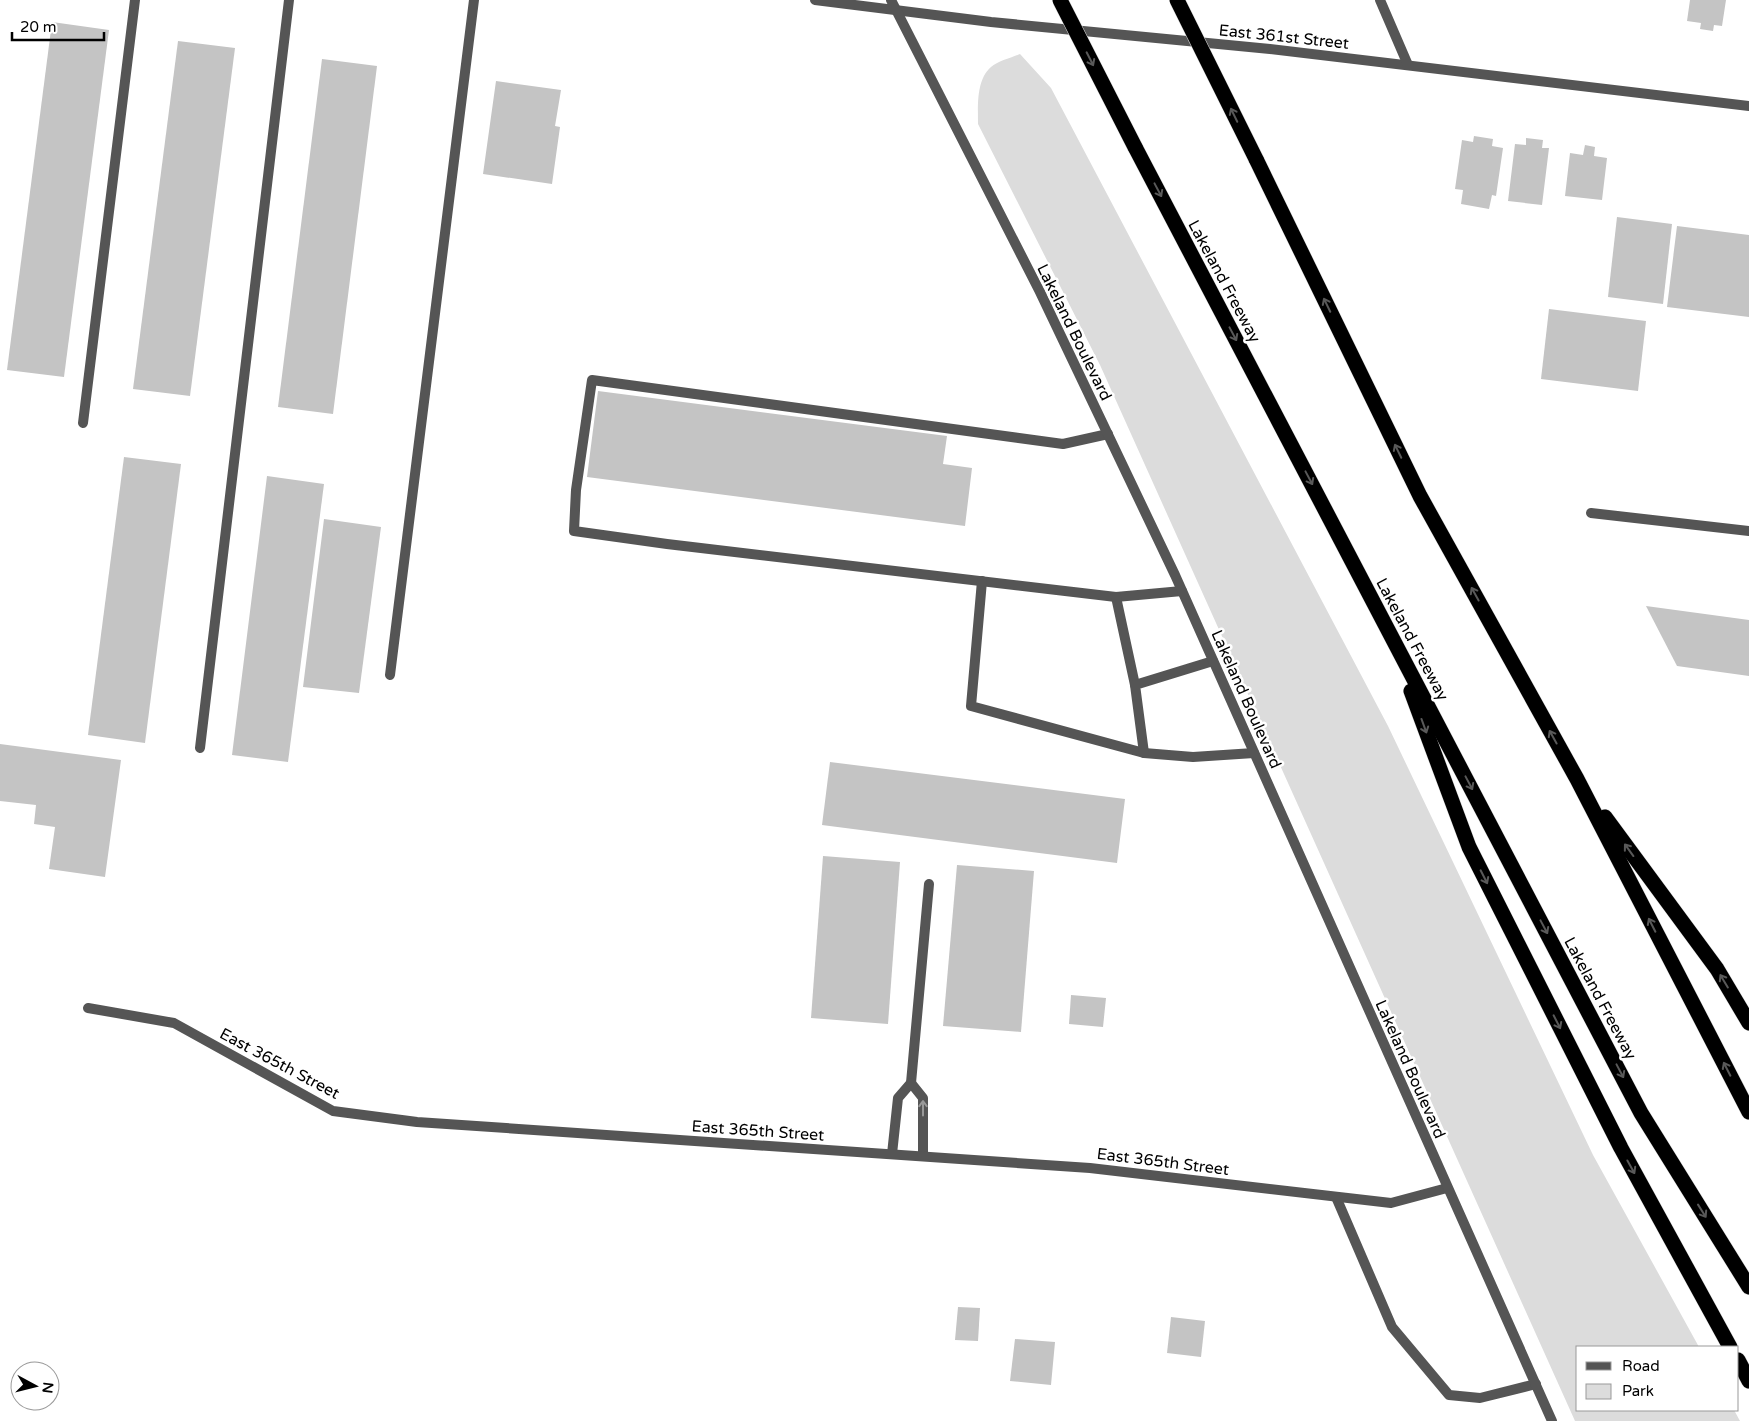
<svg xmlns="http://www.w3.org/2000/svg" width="1749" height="1421" font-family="'Varela Round',sans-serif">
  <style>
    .green { fill: #dcdcdc }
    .building { fill: #c4c4c4 }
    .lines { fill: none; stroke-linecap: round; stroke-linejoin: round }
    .motorway-casing { stroke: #dbdbdb; stroke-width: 16 }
    .service { stroke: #555; stroke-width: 10 }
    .minor { stroke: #555; stroke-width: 10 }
    .tertiary { stroke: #555; stroke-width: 10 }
    .motorway { stroke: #000; stroke-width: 15 }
    .motorway-bridge-casing { stroke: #dbdbdb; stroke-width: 16; stroke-linecap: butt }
    .motorway-bridge { stroke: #000; stroke-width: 15 }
    .oneway { stroke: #595959 }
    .oneway2 { stroke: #999 }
    .labels { text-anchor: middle; stroke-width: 5; stroke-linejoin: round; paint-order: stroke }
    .street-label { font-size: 16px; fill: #000; stroke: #fff }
  </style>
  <rect width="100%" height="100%" fill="#fff"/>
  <!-- green -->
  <path class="green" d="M1020,54l31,34 337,638 205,429 106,192h-121v63h156l6,11h-165l-475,-1056 -122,-241c0,-18 -2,-44 13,-57 7,-6 20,-9 29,-13z"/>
  <!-- building -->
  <g class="building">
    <path d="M1690,0h36l-4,26 -8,-1 -1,6 -13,-2 1,-6 -14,-2z"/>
    <path d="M52,22l57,8 -45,347 -57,-7z"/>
    <path d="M178,41l57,7 -45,348 -57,-7z"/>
    <path d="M322,59l55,7 -44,348 -55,-7z"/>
    <path d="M496,81l65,9 -6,36 5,1 -8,57 -69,-10z"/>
    <path d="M1474,136l19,3 -1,7 11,2 -7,48 -4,-1 -3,14 -28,-5 2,-14 -8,-1 7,-49 11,2z"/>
    <path d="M1526,138l17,2 -1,8h7l-7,57 -34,-4 7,-57 11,1z"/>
    <path d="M1585,145l10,2 -1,9 13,2 -5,42 -37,-4 5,-43 13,2z"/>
    <path d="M1617,217l55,7 -9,80 -55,-7z"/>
    <path d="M1677,226l72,9v82l-82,-10z"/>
    <path d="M1549,309l97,12 -8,70 -97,-12z"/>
    <path d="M598,391l349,45 -4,28 29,4 -7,58 -378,-49z"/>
    <path d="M124,457l57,7 -36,279 -57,-8z"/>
    <path d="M267,476l57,8 -36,278 -56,-7z"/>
    <path d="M324,519l57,8 -22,166 -56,-6z"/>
    <path d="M1646,606l103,14v56l-72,-10z"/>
    <path d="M0,744l121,16 -16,117 -56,-8 6,-42 -21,-3 2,-19 -36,-4z"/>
    <path d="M830,762l295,37 -8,64 -295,-38z"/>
    <path d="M823,856l77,6 -12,162 -77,-6z"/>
    <path d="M957,865l77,6 -13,161 -78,-6z"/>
    <path d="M1071,995l35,3 -3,29 -34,-3z"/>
    <path d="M958,1307l22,1 -2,33 -23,-1z"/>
    <path d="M1171,1317l34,4 -4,36 -34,-4z"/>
    <path d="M1015,1339l40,3 -4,43 -41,-4z"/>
  </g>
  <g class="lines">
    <defs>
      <g id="motorway">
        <path d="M1135,147l506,966 108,174"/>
        <path d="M1256,159l164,337 157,283 172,333"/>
        <path d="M1411,691l58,156 152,301 109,199"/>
        <path d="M1605,817l112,152 32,54"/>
        <path d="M1738,1360l11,21"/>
      </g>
    </defs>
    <!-- motorway casing -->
    <use href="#motorway" class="motorway-casing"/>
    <!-- service -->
    <g class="service">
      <path d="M83,423l52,-423"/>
      <path d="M1108,434l-45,10 -471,-64 -16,110 -2,41 93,13 449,53 66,-6"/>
      <path d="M982,581l-11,125 173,47 49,4 61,-4"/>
      <path d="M1116,597l19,88"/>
      <path d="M390,675l84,-675"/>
      <path d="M200,748l89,-748"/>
      <path d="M1144,753l-9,-68 78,-24"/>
      <path d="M911,1083l18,-199"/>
      <path d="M892,1154l6,-56 13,-15 12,15v58"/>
      <path d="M1336,1197l56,130 57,68 31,3 56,-14"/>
    </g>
    <!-- minor -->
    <g class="minor">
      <path d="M1591,513l158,18"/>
      <path d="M88,1008l86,15 159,88 84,11 673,46 301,35 56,-15"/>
    </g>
    <!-- tertiary -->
    <g class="tertiary">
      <path d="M815,0l176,22 279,27 479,57"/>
      <path d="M891,0l149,292 135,283 377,846"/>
      <path d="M1380,0l28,65"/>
    </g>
    <!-- motorway -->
    <use href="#motorway" class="motorway"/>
    <defs>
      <g id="motorway-bridge">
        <path d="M1060,0l75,147"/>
        <path d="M1177,0l79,159"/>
      </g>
    </defs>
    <!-- motorway-bridge casing -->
    <use href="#motorway-bridge" class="motorway-bridge-casing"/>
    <!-- motorway-bridge -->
    <use href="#motorway-bridge" class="motorway-bridge"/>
  </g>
  <!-- one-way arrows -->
  <defs><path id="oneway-shaft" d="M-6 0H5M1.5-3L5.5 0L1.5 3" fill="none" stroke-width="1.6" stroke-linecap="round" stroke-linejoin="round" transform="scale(1.25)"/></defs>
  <g class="oneway">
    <use href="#oneway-shaft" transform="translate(1090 59) rotate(63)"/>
    <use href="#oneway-shaft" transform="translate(1234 115) rotate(-116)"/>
    <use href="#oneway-shaft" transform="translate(1158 190) rotate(62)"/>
    <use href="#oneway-shaft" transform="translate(1327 305) rotate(-116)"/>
    <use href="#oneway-shaft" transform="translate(1233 334) rotate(62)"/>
    <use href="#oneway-shaft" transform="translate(1398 451) rotate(-116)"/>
    <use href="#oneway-shaft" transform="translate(1309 478) rotate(62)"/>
    <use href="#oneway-shaft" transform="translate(1475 594) rotate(-119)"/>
    <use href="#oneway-shaft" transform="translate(1424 726) rotate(70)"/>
    <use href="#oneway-shaft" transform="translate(1553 737) rotate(-119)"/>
    <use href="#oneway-shaft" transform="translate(1469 783) rotate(62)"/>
    <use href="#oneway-shaft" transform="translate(1629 850) rotate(-126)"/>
    <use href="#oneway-shaft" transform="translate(1484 877) rotate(63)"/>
    <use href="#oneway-shaft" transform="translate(1652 925) rotate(-117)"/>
    <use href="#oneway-shaft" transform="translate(1544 927) rotate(62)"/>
    <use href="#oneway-shaft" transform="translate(1724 981) rotate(-121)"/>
    <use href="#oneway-shaft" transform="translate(1557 1022) rotate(63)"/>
    <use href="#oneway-shaft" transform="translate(1727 1069) rotate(-117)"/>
    <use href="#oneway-shaft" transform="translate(1620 1071) rotate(62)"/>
    <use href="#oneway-shaft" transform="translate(1631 1167) rotate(61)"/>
    <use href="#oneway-shaft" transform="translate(1702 1211) rotate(58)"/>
  </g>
  <use class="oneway2" href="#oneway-shaft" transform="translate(923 1108) rotate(-90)"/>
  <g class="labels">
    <!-- street labels -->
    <g class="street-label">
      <text transform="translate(1284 36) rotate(6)" y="6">East 361st Street</text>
      <text transform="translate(1225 281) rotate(62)" y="6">Lakeland Freeway</text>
      <text transform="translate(1075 332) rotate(64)" y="6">Lakeland Boulevard</text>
      <text transform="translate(1413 639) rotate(62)" y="6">Lakeland Freeway</text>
      <text transform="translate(1247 699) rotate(66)" y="6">Lakeland Boulevard</text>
      <text transform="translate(1601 998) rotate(62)" y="6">Lakeland Freeway</text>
      <text transform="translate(280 1063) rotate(28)" y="6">East 365th Street</text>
      <text transform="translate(1411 1069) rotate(66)" y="6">Lakeland Boulevard</text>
      <text transform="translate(758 1130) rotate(4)" y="6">East 365th Street</text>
      <text transform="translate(1163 1161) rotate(7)" y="6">East 365th Street</text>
    </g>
  </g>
  <!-- legend -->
  <rect x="1576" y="1346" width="162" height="65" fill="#ffffff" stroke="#999999"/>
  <rect x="1586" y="1362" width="25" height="8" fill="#555555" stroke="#999999"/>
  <text x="1622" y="1371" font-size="15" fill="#000000">Road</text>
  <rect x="1586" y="1384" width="25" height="15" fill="#dcdcdc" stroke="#999999"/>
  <text x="1622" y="1396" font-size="15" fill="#000000">Park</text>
  <!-- north arrow -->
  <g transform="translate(35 1386) rotate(97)"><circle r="24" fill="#ffffff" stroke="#999999"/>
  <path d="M0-4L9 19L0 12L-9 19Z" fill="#000000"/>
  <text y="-8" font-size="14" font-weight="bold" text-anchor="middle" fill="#000000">N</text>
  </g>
  <!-- scale -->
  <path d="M12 32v8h92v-8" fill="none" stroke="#000000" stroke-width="2.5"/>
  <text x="20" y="32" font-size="15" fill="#000000" stroke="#ffffff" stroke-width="4" paint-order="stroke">20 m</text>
</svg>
